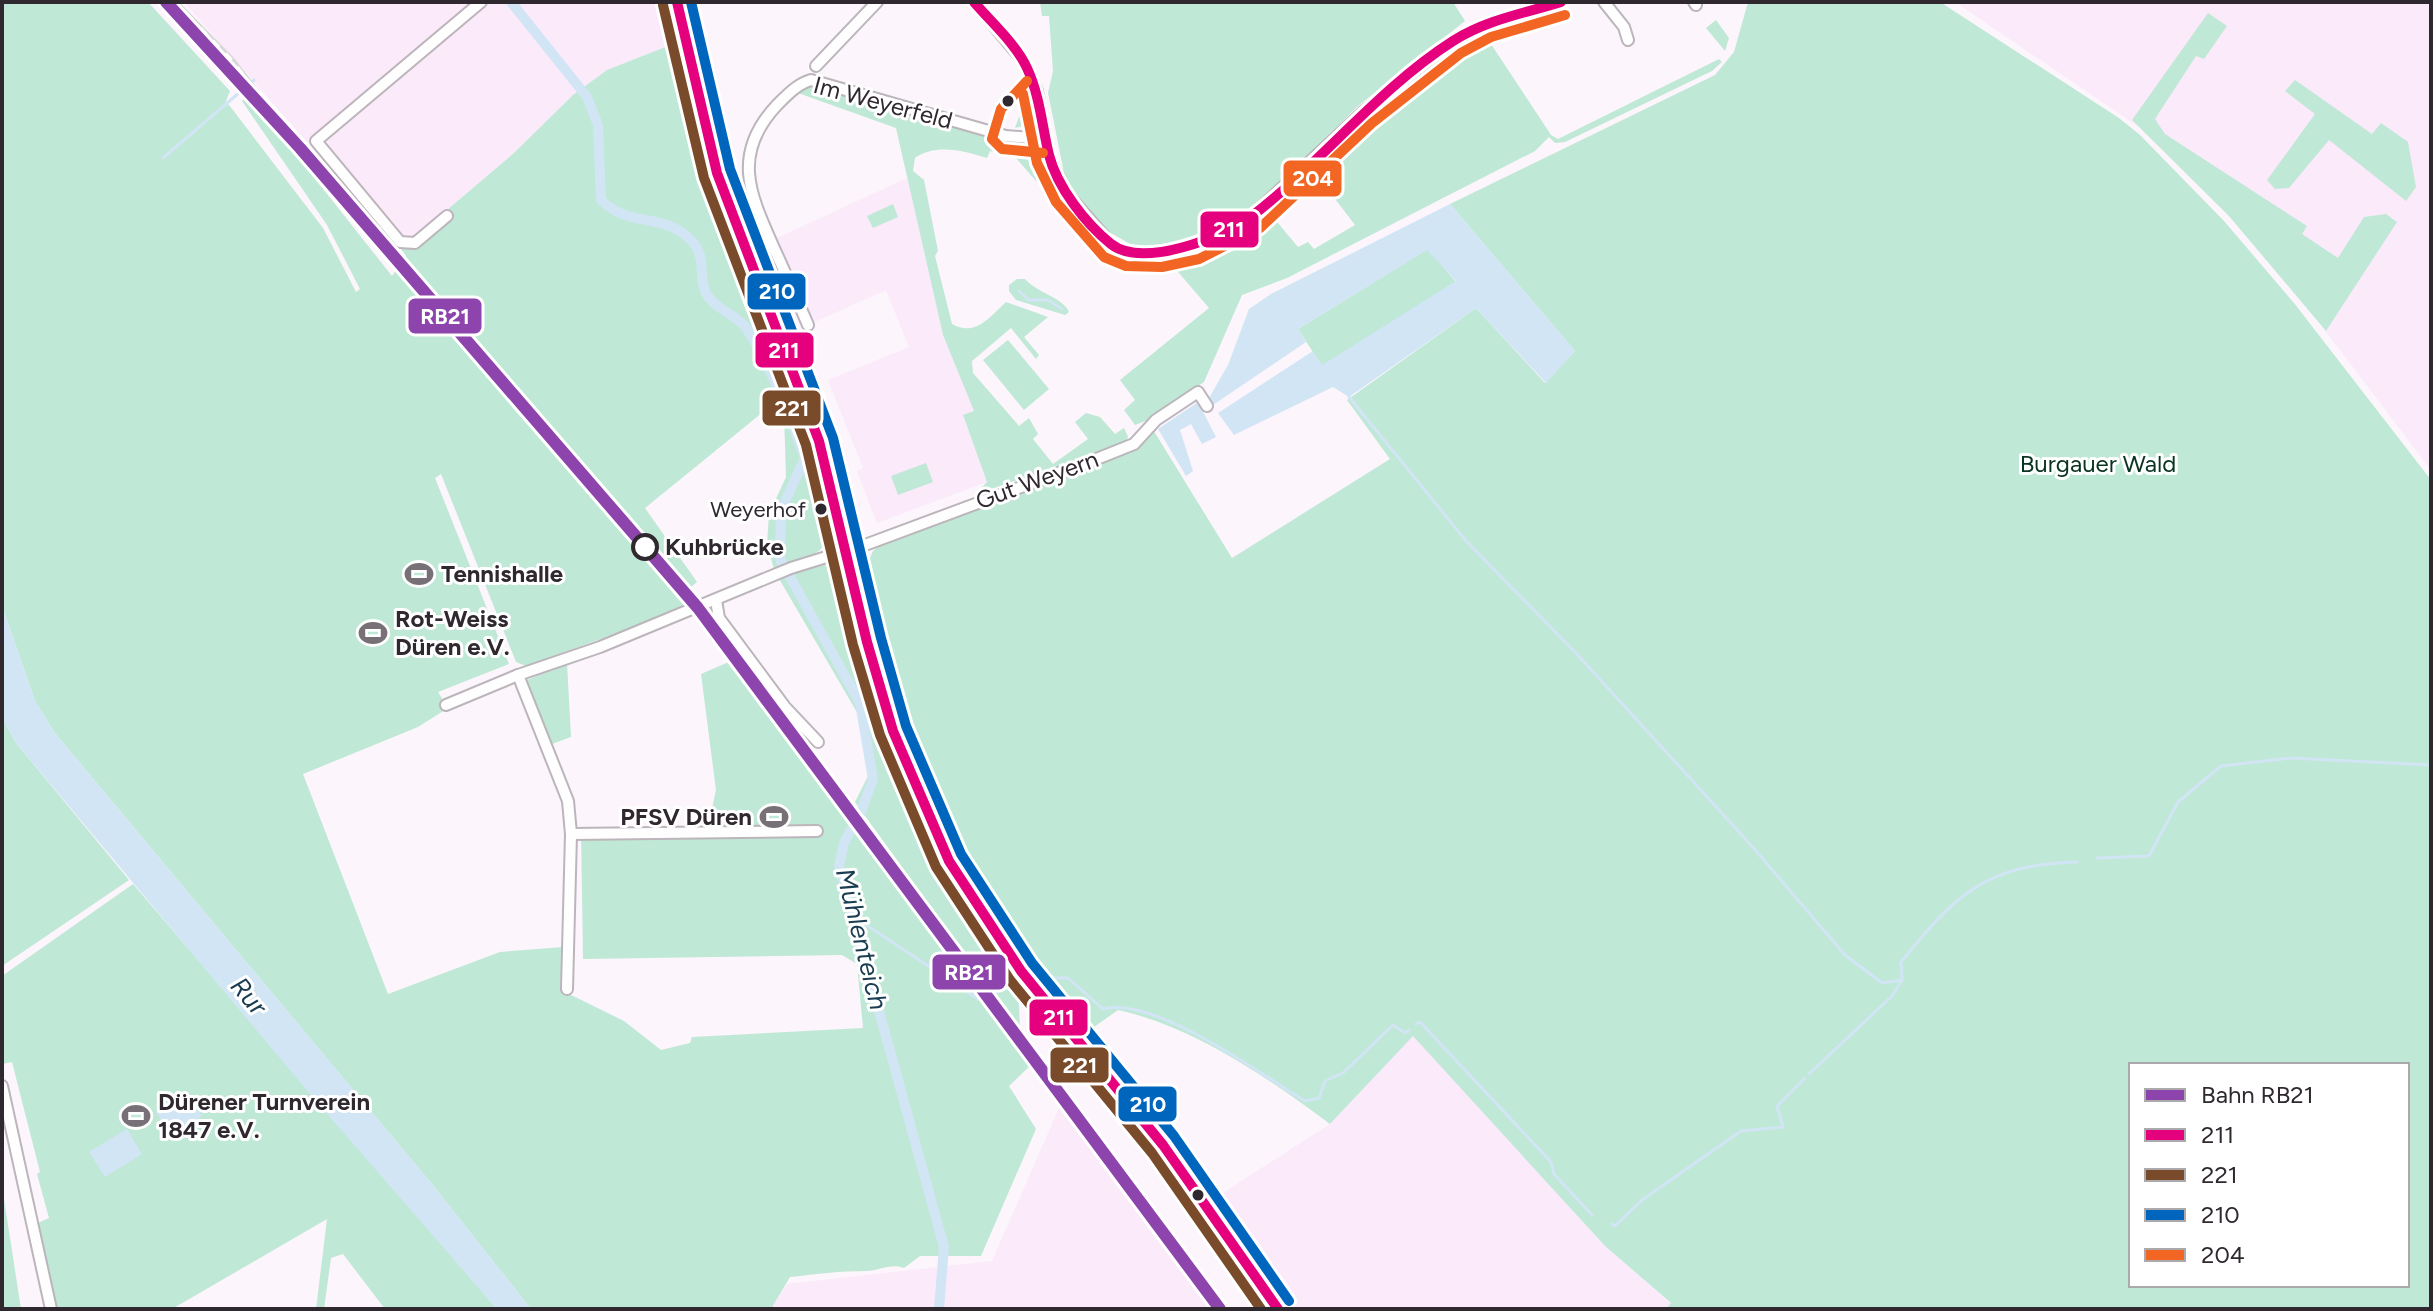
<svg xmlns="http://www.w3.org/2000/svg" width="2433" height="1311" font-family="Figtree,sans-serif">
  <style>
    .built { fill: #fbeafa }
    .green { fill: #bfe8d6; fill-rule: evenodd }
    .water { fill: #d2e5f5 }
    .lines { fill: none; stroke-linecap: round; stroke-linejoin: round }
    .stream { stroke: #d2e5f5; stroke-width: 3 }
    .canal { stroke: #d2e5f5; stroke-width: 10 }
    .street-casing { stroke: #bcb5bb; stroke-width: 14 }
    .secondary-casing { stroke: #bcb5bb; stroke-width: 18 }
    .street { stroke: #fffefe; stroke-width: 10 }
    .secondary { stroke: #fffefe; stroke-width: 14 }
    .rail-casing { stroke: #dad7da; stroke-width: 6 }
    .rail { stroke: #fff; stroke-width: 3; stroke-dasharray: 9; stroke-linecap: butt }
    .bus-1-casing { stroke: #fff; stroke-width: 16 }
    .bus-2-casing { stroke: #fff; stroke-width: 16 }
    .bus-3-casing { stroke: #fff; stroke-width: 16 }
    .bus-4-casing { stroke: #fff; stroke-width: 16 }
    .bus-1 { stroke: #e5007d; stroke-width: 10 }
    .bus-2 { stroke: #7a4b2a; stroke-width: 10 }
    .bus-3 { stroke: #0065bd; stroke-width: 10 }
    .bus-4 { stroke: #f26522; stroke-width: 10 }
    .rail-1-casing { stroke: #fff; stroke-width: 18 }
    .rail-1 { stroke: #8e44ad; stroke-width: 12 }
    .bus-dot { fill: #2f282f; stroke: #fff; stroke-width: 3 }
    .stop-dot { fill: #fff; stroke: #2f282f; stroke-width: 4 }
    .labels { text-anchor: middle; stroke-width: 6; stroke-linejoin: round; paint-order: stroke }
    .bus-label { font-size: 22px; fill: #2f282f; stroke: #fff; text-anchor: end }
    .street-label { font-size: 24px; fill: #2f282f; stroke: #fff }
    .park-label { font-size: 24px; fill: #093322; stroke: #fff }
    .stop-label { font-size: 24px; font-weight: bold; fill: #2f282f; stroke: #fff; text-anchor: start }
    .poi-label { font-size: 24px; font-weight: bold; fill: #2f282f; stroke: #fff; text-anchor: start }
    .water-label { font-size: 26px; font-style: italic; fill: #1a3d52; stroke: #fff }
    .line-badge { stroke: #fff; stroke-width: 3 }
    .badge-label { font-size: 22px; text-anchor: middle; font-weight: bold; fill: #fff }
  </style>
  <rect width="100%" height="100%" fill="#fcf5fb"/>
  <!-- built -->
  <g class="built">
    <path d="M184,2h477l12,42 -66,26 -34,25 -59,58 -113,96z"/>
    <path d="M1955,2h476v468l-135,-178 -67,-76 -84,-85z"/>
    <path d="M907,178l36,157 31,76 -11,5 24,66 -110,41 -20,-52 6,-3 -35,-88 81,-33 -23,-57 -71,32 -38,-84z"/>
    <path d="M1413,1035l192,211 66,58 -5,5h-376l-75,-111 115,-74z"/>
    <path d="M1062,1101l147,208h-438l16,-25 205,-23z"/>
  </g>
  <!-- green -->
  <g class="green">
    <path d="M2,2h146l82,89 -4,10 97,127 33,64 4,-3 -33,-64 -85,-124 5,-8 145,183 14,-20 -5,-7 113,-96 59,-58 34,-25 66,-26 46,187 75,166 34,137c-3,24 -33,27 -54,35l-7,-25 2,-30 17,-37 -2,-62 -10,-12 -129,105 52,74 -6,5 -171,-192 -8,7 177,205 -163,59 -10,-4 -75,-188 -6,4 74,186 -71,28 10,16 -30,19 -115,47 85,220 112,-42 63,-5v44l61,30 37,29 29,-7 2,-6 171,-9 -6,-64 -15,-9 -259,4 -2,-130 127,-2 8,-37 -15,-116 30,-13 255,337 45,67 -22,21 27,43 -55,127h-61l-16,12c-14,-5 -25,3 -38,3 -26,0 -49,3 -76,6l-19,32h-240l-100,-126 -377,-451 -19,-31 -33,-95z"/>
    <path d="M1040,2h413l12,19 -107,85 -108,106 -58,27 -48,8 -14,-3 -24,-14 -35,-40 -7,-17 -16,-80 5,-22 -4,-55h-7z"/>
    <path d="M1748,2h192l179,116 21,17 84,86 70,82 137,177v829h-765l5,-6 -66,-57 -192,-210 -83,88c-62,-46 -135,-97 -212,-114l-31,22 -5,-2 -67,-91 -83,-155 -26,-57 -17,-51 -24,-107 8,-18 13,-11 208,-76 58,-36 80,130 158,-99 -43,-59 129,-92 69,75 30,-32 -125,-147 265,-129 19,-23zM2131,1065h276v220h-276z"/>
    <path d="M2208,13l19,13 -23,33 -8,-3 -41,63 10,15 142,92 -5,8 36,24 26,-41 22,-3 11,8 -71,109 -97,-115 -97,-96z"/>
    <path d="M1716,20l13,18 -4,13 -19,-23z"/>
    <path d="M1485,35l66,100 7,4 161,-80 3,3 -10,9 -147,71 -10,1 -6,-6 -14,14 -248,127 -45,17 -38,87 -53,37 -16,6 -11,-15 11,-10 -15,-20 89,-72 -42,-49 59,-21 42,-27 30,36 10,-5 6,7 41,-24 -42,-55 81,-75 72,-54 2,2z"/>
    <path d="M2295,80l77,54 9,-11 27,19 8,45 -10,14 -77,-61 -40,48 -14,1 -8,-9 48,-66 -30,-23z"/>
    <path d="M808,84l198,56 27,3 8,9 7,21 -12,8 -20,-23 -26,-7 -3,7c-22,-7 -51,-15 -72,0l-2,13 11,9 14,71 -3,5 17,68c23,13 37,-6 54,-22l42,15 -24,20 15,18 -3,4 -25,-31 -39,33 1,12 46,53 10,-8 9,16 -5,5 20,25 35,-25 -13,-17 11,-9 14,4 15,17 9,-6 4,9 -2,4 -35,15 -109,36 -1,-4 6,-6 -24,-67 11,-4 -31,-76 -47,-207 -98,-35z"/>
    <path d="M1033,104l3,12 -3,8 -18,4 5,-14z"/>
    <path d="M1311,173l3,5 -32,30 -4,-4z"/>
    <path d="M893,204l5,13 -25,11 -6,-12z"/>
    <path d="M1428,249l28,33 -134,84 -24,-37z"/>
    <path d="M1017,279h8c12,14 39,19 44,33l-4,3 -49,-15 -7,-9v-6z"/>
    <path d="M1008,340l41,49 -25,21 -41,-50z"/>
    <path d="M926,463l7,19 -35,13 -7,-19z"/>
    <path d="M825,565l9,3 32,113 40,115 66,125 46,63 2,46 -165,-228 13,-26 -10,-62 -80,-137z"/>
    <path d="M567,663l4,74 -19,7 -25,-64z"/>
    <path d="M2,717l14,26 113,137 -127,86z"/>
    <path d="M133,884l364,425h-112l-42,-55 -12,4 -7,51h-8l11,-90 -155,90h-118l-18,-85 13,-6 -12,-44 3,-2 -28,-110 -10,2v-88z"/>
    <path d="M2,1186l19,123h-19z"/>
  </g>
  <!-- water -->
  <g class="water">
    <path d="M1450,204l125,147 -29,32 -70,-75 -127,89 -16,-10 -99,48 -16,-22 95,-62 9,14 134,-84 -29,-31 -129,79 8,13 -93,63 -4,-7 19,-33 21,-56 22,-15z"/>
    <path d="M1198,402l18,35 -14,7 -11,-20 -11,6 13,41 -7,5 -28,-47z"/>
    <path d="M2,606l33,95 19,31 377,451 100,126h-34l-182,-209 -299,-357 -14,-26z"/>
    <path d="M188,1092l14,24 -31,19 -15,-23z"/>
    <path d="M127,1129l15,25 -37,23 -16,-25z"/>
  </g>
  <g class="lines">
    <!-- stream -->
    <g class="stream">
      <path d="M163,158l91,-78"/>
      <path d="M1019,291l10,9h19l14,9"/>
      <path d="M1349,397l118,145 108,110 175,192 95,111 37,28 20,-3"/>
      <path d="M2097,858l52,-2 29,-54 43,-36 70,-8 140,7"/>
      <path d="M853,916l125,83 5,-1"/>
      <path d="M1041,978h27l35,31c52,-13 156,64 202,92l14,-3 6,-17 18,-8 50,-48 12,8 4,-3"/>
      <path d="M993,993l23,-8"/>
      <path d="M1416,1024l4,-2 131,140 3,12 38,41"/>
      <path d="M1809,1074l83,-78 10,-16 -1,-18c55,-68 84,-97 176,-100"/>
      <path d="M1612,1224l3,2 27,-26 99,-69 42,-4 -6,-21 28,-28"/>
    </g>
    <!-- canal -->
    <path class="canal" d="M511,2l76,95 11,28 3,75c29,29 62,11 91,41 15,16 6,38 14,52 9,17 31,21 41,36 25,40 42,85 58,129l-24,52 -1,49 80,144 13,76 -12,33 -17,31 -5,23 105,381 -5,62"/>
    <defs>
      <g id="street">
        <path d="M974,2l51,61 12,28 13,68 17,35 45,51 17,7 16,1 49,-7 57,-29 112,-105 90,-71 33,-17 75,-22"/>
        <path d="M1604,2l20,25 4,13"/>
        <path d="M1694,2l2,3"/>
        <path d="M816,66l61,-64"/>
        <path d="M447,216l-32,27 -15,-1 -84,-101 165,-139"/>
        <path d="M808,325c-11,-26 -23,-53 -35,-79 -23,-52 -42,-92 4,-141 10,-10 20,-21 34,-25l195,56 38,3"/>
        <path d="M716,600l3,18 66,89 33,35"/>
        <path d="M518,675l50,126 3,33 -4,155"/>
        <path d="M446,705l72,-30 82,-28 191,-79 74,-23 234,-87 35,-14 22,-24 42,-28 9,14"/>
        <path d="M571,834l246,-3"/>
        <path d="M2,1086l49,223"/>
      </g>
      <path id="secondary" d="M677,2l40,171 102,268 48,201 26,89 24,60 32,70 72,110 142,174 115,164"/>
    </defs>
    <!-- street casing -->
    <use href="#street" class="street-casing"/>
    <!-- secondary casing -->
    <use href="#secondary" class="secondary-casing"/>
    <!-- street -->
    <use href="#street" class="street"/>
    <!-- secondary -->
    <use href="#secondary" class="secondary"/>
    <defs>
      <path id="rail" d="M175,2l57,58 68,88"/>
    </defs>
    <!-- rail casing -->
    <use href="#rail" class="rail-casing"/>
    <!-- rail -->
    <use href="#rail" class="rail"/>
    <defs>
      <g id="bus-1">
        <path d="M677,2l40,171 102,268 48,201 26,89 56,130 72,110 142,174 115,164"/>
        <path d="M974,2c17,20 42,42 53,66 13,28 15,58 22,87 8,32 37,69 62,89 32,25 113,-7 141,-28 70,-54 126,-127 201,-175 33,-21 72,-28 108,-39"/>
      </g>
      <path id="bus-2" d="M663,5l41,173 102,267 47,200 27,90 56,132 74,113 142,173 109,156"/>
      <path id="bus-3" d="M691,2l39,167 103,269 48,200 25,88 55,128 71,109 142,173 115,165"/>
      <g id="bus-4">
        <path d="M1027,81l-26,28 -9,30 10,10 41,4"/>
        <path d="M1023,94l14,69 19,39 48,55 22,9 36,1 37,-8 61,-31 112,-105 89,-70 30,-16 74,-22"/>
      </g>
    </defs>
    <!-- bus-1 casing -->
    <use href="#bus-1" class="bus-1-casing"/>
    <!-- bus-2 casing -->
    <use href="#bus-2" class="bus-2-casing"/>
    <!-- bus-3 casing -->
    <use href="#bus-3" class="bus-3-casing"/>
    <!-- bus-4 casing -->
    <use href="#bus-4" class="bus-4-casing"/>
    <!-- bus-1 -->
    <use href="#bus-1" class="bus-1"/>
    <!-- bus-2 -->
    <use href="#bus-2" class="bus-2"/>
    <!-- bus-3 -->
    <use href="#bus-3" class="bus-3"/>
    <!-- bus-4 -->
    <use href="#bus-4" class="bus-4"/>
    <defs>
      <path id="rail-1" d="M166,2l134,146 398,460 522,701"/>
    </defs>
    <!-- rail-1 casing -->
    <use href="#rail-1" class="rail-1-casing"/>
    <!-- rail-1 -->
    <use href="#rail-1" class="rail-1"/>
  </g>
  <!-- icons -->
  <defs>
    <symbol id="stadium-bare" viewBox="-9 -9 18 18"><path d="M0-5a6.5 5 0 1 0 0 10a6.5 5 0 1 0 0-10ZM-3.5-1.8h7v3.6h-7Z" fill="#777076" stroke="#fff" stroke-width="2.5" paint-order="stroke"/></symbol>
  </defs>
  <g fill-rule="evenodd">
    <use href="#stadium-bare" x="399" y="554" width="40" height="40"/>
    <use href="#stadium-bare" x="353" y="613" width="40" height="40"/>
    <use href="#stadium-bare" x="754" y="797" width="40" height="40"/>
    <use href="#stadium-bare" x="116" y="1096" width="40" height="40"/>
  </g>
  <!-- markers -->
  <g class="bus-dot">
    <circle cx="1008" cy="101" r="7"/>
    <circle cx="821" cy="509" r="7"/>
    <circle cx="1198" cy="1195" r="7"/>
  </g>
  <circle class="stop-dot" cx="645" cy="547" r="12"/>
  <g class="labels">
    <!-- bus labels -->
    <g class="bus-label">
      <text x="806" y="517">Weyerhof</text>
    </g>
    <!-- street labels -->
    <g class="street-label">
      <text transform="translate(883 103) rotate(15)" y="8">Im Weyerfeld</text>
      <text transform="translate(1037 480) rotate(-20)" y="8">Gut Weyern</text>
    </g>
    <!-- park labels -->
    <g class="park-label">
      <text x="2098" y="472">Burgauer Wald</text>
    </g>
    <!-- stop labels -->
    <g class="stop-label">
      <text x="665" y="555">Kuhbrücke</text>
    </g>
    <!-- poi labels -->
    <g class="poi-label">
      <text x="441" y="582">Tennishalle</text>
      <text x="395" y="627">Rot-Weiss<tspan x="395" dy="28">Düren e.V.</tspan></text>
      <text x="752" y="825" text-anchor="end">PFSV Düren</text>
      <text x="158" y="1110">Dürener Turnverein<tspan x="158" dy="28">1847 e.V.</tspan></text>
    </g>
    <!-- water labels -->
    <g class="water-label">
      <text transform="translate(862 939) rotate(76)" y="9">Mühlenteich</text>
      <text transform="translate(249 996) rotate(50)" y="9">Rur</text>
    </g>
  </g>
  <g class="line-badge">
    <rect x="1282" y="159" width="61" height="39" rx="8" fill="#f26522"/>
    <rect x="1199" y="210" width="61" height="39" rx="8" fill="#e5007d"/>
    <rect x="746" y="272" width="61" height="39" rx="8" fill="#0065bd"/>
    <rect x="407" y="297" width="76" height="38" rx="8" fill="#8e44ad"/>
    <rect x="754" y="331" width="61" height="38" rx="8" fill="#e5007d"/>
    <rect x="761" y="389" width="61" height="38" rx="8" fill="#7a4b2a"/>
    <rect x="931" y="953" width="76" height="38" rx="8" fill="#8e44ad"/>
    <rect x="1028" y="998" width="61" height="39" rx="8" fill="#e5007d"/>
    <rect x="1049" y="1046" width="61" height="38" rx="8" fill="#7a4b2a"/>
    <rect x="1117" y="1085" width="61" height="38" rx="8" fill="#0065bd"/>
  </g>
  <g class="badge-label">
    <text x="1313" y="186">204</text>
    <text x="1229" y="237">211</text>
    <text x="777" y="299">210</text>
    <text x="445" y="324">RB21</text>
    <text x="784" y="358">211</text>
    <text x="792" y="416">221</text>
    <text x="969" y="980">RB21</text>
    <text x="1059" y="1025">211</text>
    <text x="1080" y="1073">221</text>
    <text x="1148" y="1112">210</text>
  </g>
  <!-- border -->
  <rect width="2433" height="1311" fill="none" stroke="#2f282f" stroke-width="8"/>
  <!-- legend -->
  <rect x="2129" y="1063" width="280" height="224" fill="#ffffff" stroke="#aca9ac" stroke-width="2"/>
  <rect x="2145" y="1089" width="40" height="12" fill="#8e44ad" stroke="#aca9ac" stroke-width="2"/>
  <text x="2201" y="1103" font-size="24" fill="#2f282f">Bahn RB21</text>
  <rect x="2145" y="1129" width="40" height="12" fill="#e5007d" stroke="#aca9ac" stroke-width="2"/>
  <text x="2201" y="1143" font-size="24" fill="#2f282f">211</text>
  <rect x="2145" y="1169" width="40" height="12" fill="#7a4b2a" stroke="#aca9ac" stroke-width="2"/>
  <text x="2201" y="1183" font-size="24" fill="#2f282f">221</text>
  <rect x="2145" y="1209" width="40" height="12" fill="#0065bd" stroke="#aca9ac" stroke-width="2"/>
  <text x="2201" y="1223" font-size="24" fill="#2f282f">210</text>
  <rect x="2145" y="1249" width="40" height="12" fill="#f26522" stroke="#aca9ac" stroke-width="2"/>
  <text x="2201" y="1263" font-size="24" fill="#2f282f">204</text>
</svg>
